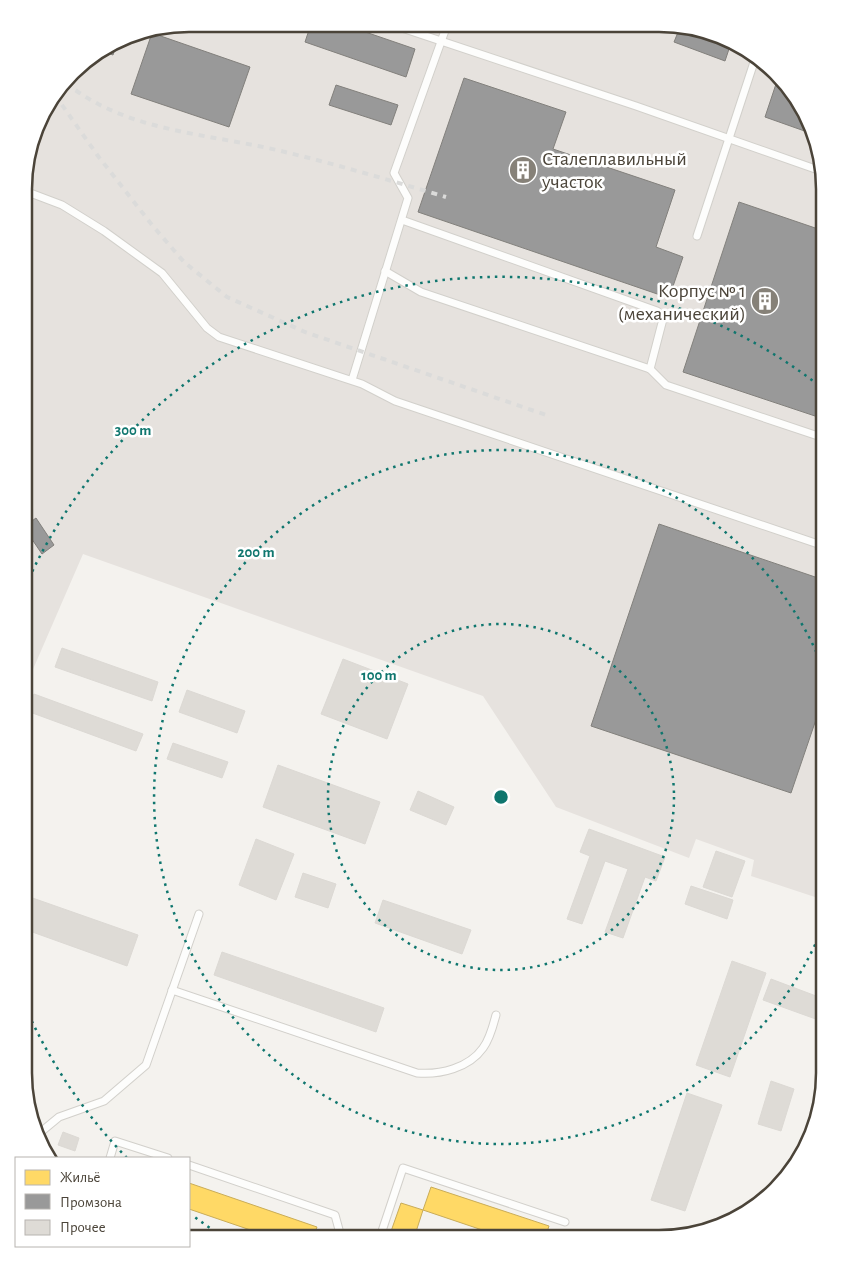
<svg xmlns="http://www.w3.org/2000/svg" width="848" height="1262" font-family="'Alegreya Sans',sans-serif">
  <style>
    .industrial { fill: #e6e2de }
    .homes { fill: #ffd966; stroke: #c9ac58 }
    .industry { fill: #999; stroke: #82807c }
    .building { fill: #dedbd6; stroke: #dcd9d4 }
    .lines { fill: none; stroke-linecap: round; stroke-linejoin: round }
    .service-casing { stroke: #d2d0cb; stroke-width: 9 }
    .service { stroke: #fdfdfc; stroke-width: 7 }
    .rail { stroke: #dbdbda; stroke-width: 4; stroke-dasharray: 6 6; stroke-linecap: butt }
    .ring { fill: none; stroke: #0f766e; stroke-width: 2.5; stroke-dasharray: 2.5 5 }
    .labels { text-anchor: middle; stroke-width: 5; stroke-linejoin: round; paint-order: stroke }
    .poi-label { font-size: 20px; fill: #4b4439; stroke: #fff; text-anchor: start }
    .rim { fill: none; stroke: #4b4439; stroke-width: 2.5 }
    .centre { fill: #0f766e; stroke: #fff; stroke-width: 2.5 }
    .ring-label { font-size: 15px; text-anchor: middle; font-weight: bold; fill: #0f766e; stroke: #fff; stroke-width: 5; stroke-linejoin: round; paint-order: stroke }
  </style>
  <rect width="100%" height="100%" fill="#f4f2ee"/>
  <!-- industrial -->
  <path class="industrial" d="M189,24l492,1 78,33 53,68 12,63v711l-73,-24 3,-16 -58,-21 -7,19 -133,-51 -73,-111 -400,-142 -59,136 1,-523 21,-60 34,-42 56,-32z"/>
  <!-- homes -->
  <g class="homes">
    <path d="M189,1183l128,44 -4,10h-42l-82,-28z"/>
    <path d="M431,1187l118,39 -4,12h-39l-83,-28z"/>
    <path d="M401,1203l22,7 -9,28 -25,-1z"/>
  </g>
  <!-- industry -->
  <g class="industry">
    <path d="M311,24h31l73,25 -9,28 -101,-35z"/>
    <path d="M681,25l49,21 -5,15 -51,-19z"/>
    <path d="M152,33l98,34 -21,60 -98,-33z"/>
    <path d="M117,43l-4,12 -10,-4z"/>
    <path d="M464,78l102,34 -13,37 122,41 -19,57 27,10 -14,41 -251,-86z"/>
    <path d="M777,81l35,45 1,8 -48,-17z"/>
    <path d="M336,85l62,20 -7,20 -62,-20z"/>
    <path d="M739,202l85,29v188l-141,-47z"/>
    <path d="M36,518l18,27 -12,9 -17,-25v-3z"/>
    <path d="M659,524l165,56v116l-33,97 -200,-67z"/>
  </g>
  <!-- building -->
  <g class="building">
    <path d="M62,648l96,34 -6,19 -97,-34z"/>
    <path d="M343,659l65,25 -21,55 -66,-25z"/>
    <path d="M187,690l58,21 -8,22 -58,-21z"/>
    <path d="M34,694l109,40 -7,17 -109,-40z"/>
    <path d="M173,743l55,19 -6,16 -55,-19z"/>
    <path d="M278,765l102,37 -15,42 -102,-37z"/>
    <path d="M418,791l36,16 -8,18 -36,-15z"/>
    <path d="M589,829l76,28 -9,24 -11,-4 -22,61 -18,-6 23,-63 -23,-8 -23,63 -15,-5 23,-63 -10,-4z"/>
    <path d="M256,839l38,15 -18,46 -37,-15z"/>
    <path d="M716,851l29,10 -13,36 -29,-10z"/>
    <path d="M303,873l33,11 -8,24 -33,-11z"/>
    <path d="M691,886l42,14 -6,19 -42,-15z"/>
    <path d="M24,895l114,40 -11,31 -103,-37z"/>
    <path d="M383,900l88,30 -9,24 -87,-31z"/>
    <path d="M222,952l162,56 -8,24 -162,-57z"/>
    <path d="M732,961l34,12 -36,104 -34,-12z"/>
    <path d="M771,979l53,20v23l-61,-22z"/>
    <path d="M771,1081l23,8 -13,42 -23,-7z"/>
    <path d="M687,1093l35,12 -37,106 -34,-11z"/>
    <path d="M63,1132l16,6 -4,13 -17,-6z"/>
  </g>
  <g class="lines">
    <defs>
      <g id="service">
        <path d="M390,24l246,82 185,65"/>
        <path d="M25,191l37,14 42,26 58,42 45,55 12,9 143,47 33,17 429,145"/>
        <path d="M402,220l255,91 6,8 -13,50"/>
        <path d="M697,236l59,-180"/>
        <path d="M385,271l36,21 229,77 16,16 158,53"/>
        <path d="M352,380l56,-182 -14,-25 53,-148"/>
        <path d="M172,990l245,83c23,2 52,-5 66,-25 7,-9 10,-22 13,-33"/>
        <path d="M36,1136l23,-19 45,-16 42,-36 53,-151"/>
        <path d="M110,1158l5,-17 53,17"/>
        <path d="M189,1165l146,50 6,22"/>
        <path d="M189,1233l12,4"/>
        <path d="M380,1237l23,-69 162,54"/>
      </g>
    </defs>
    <!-- service casing -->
    <use href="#service" class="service-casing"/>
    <!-- service -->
    <use href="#service" class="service"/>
    <!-- rail -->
    <g class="rail">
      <path d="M66,83c62,50 143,50 219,69 54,13 107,29 161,45"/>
      <path d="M55,95l43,61 54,69 32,37 43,35 78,35 244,84"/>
    </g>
  </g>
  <!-- distance rings -->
  <g class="ring">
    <circle cx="501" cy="797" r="173"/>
    <path d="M824 924A347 347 0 1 1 824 670"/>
    <path d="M222 1236A520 520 0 0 1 192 1215M127 1158A520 520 0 0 1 24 1004M26 585A520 520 0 0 1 821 387"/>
  </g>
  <!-- icons -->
  <defs>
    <symbol id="building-disc" viewBox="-11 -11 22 22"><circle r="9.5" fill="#868178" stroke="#fff"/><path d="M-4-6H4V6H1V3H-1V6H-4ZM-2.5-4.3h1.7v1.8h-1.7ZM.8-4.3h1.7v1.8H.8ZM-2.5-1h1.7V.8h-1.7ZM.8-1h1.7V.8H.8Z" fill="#fff"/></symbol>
  </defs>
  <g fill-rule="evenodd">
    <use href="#building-disc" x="507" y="154" width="32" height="32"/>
    <use href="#building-disc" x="749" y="285" width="32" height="32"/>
  </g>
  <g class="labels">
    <!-- poi labels -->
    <g class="poi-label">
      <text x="542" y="165">Сталеплавильный<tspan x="542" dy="23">участок</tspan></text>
      <text x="746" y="297" text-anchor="end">Корпус № 1<tspan x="746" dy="23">(механический)</tspan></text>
    </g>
  </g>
  <!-- crop -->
  <path d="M0 0H848V1262H0ZM189 32H659A157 157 0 0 1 816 189V1073A157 157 0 0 1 659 1230H189A157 157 0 0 1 32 1073V189A157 157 0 0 1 189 32Z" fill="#fff" fill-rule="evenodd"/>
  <path class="rim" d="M189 32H659A157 157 0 0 1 816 189V1073A157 157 0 0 1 659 1230H189A157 157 0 0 1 32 1073V189A157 157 0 0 1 189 32Z"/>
  <circle cx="501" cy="797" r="8" class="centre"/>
  <g class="ring-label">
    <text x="133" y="435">300 m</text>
    <text x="256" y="557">200 m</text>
    <text x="379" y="680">100 m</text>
  </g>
  <!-- legend -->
  <rect x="15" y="1157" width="175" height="90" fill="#ffffff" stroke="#b7b4b0"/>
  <rect x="25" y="1170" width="25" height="15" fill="#ffd966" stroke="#b7b4b0"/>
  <text x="60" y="1182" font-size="15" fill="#4b4439">Жильё</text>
  <rect x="25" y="1194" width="25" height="15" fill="#999999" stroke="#b7b4b0"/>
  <text x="60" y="1207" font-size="15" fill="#4b4439">Промзона</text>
  <rect x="25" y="1220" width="25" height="15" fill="#dedbd6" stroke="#b7b4b0"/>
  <text x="60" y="1232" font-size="15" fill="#4b4439">Прочее</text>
</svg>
